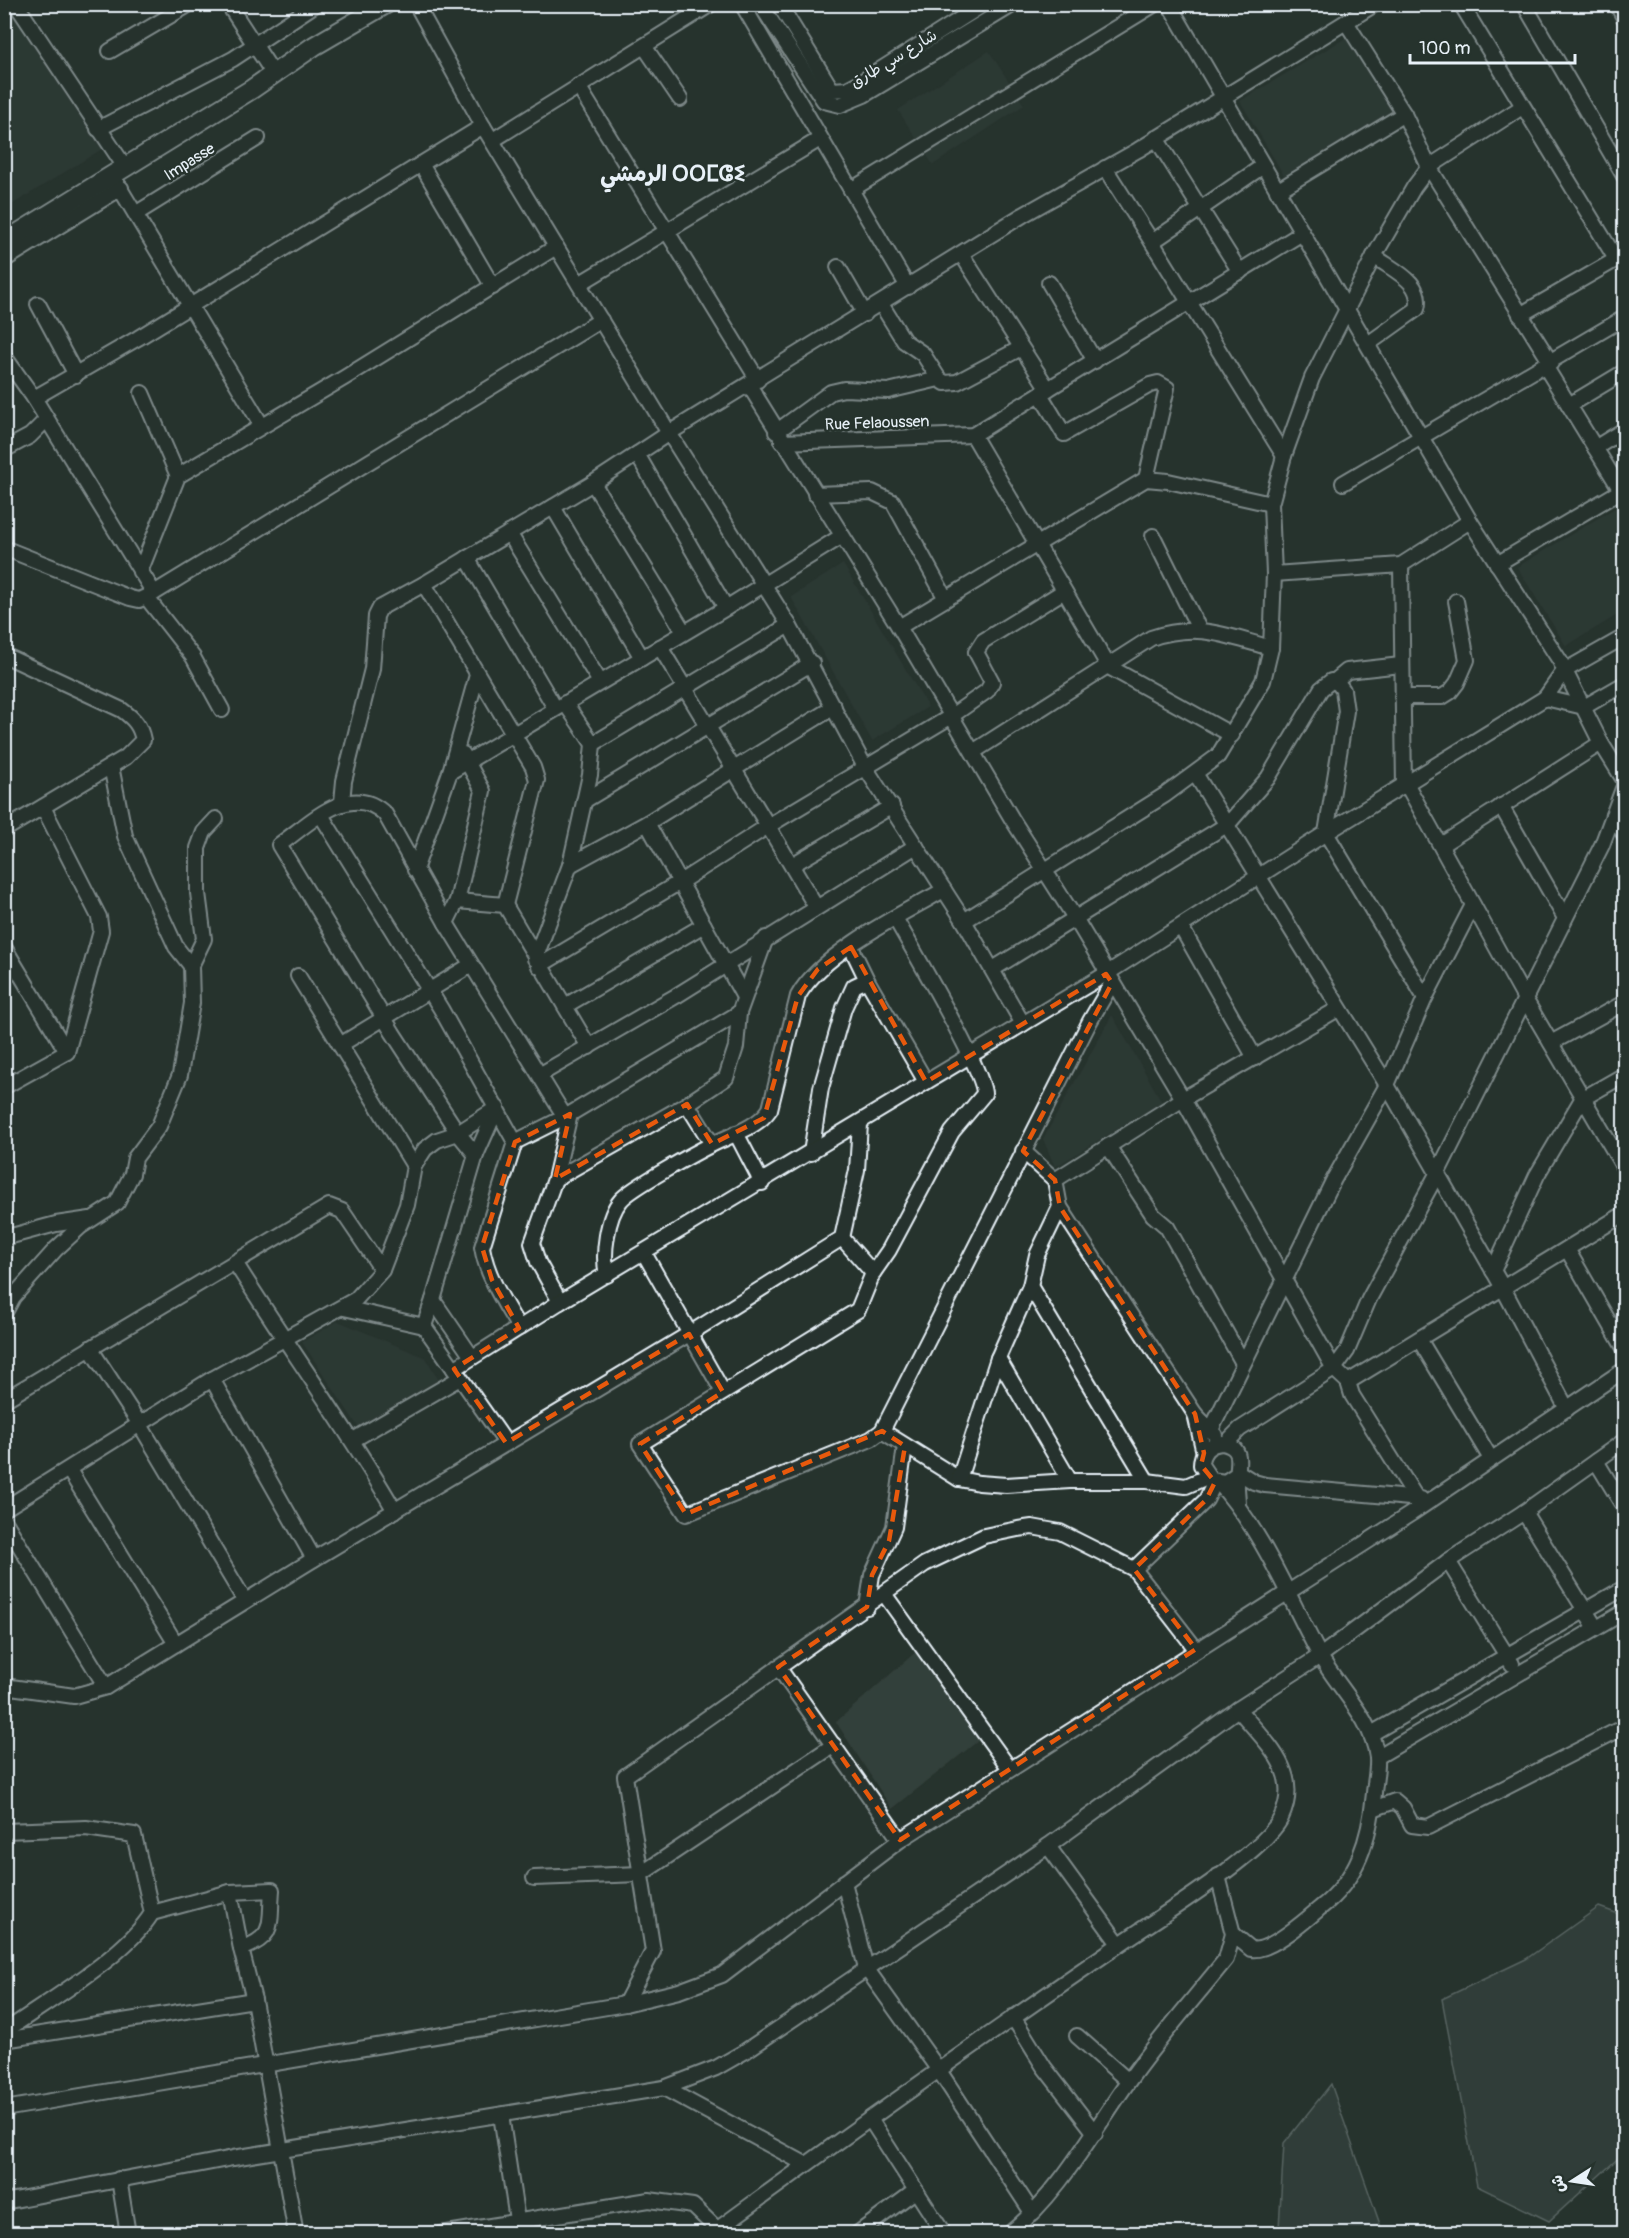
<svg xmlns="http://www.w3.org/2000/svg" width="1629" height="2238" font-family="Pangolin,'Playpen Sans Arabic','Noto Sans Tifinagh',sans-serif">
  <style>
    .built { fill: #333f3a }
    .green { fill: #3e4b47; stroke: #939ea0; stroke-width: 1.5 }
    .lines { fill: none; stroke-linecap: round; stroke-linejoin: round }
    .minor-casing { stroke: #e8f1f8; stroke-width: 18 }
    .major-casing { stroke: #e8f1f8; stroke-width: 22 }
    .minor { stroke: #26332d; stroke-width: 14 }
    .major { stroke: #26332d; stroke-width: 18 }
    .marked { fill: none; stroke: #e8590c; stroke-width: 4.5; stroke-dasharray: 12 8; stroke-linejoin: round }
    .labels { text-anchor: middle; stroke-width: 5; stroke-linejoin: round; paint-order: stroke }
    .street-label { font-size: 16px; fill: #e8f1f8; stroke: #26332d }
    .district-label { font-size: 22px; font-weight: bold; fill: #e8f1f8; stroke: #26332d }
  </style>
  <rect width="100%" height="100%" fill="#26332d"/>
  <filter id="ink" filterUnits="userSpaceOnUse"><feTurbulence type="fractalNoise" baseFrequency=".0167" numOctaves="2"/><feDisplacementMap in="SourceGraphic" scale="12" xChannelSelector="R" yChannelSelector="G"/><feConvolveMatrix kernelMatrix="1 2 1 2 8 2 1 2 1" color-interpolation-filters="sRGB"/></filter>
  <g filter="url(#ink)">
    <!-- built -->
    <g class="built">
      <path d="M14,4l88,145 -97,60 -1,-204z"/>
      <path d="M1349,36l46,77 -109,66 -46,-78z"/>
      <path d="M989,51l35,54 -91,60 -35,-55z"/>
      <path d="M1620,505l4,7v99l-58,35 -49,-79z"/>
      <path d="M843,564l85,143 -56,34 -81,-144z"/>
      <path d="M1112,1015l50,87 -107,65 -12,-28z"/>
      <path d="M338,1321l88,37 15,26 -80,47 -59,-89z"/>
      <path d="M919,1649l59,92 -86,68 -56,-87z"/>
    </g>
    <!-- green -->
    <g class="green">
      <path d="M1599,1907l25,9v237l-75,68 -72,-35 -35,-187 84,-40z"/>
      <path d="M1331,2084l52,149h-101l-3,-5 5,-85z"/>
    </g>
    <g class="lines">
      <defs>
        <g id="minor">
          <path d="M16,4l109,163"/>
          <path d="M228,4l45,69"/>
          <path d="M416,4l67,122 186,307 354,-218 115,-65 237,-146"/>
          <path d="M742,4l166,283"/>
          <path d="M760,4l64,97 16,4 24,-10 150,-91"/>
          <path d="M779,4l53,86"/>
          <path d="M1169,4l301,517 90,140 41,82 23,37"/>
          <path d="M1461,4l155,255"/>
          <path d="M1524,4l100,172"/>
          <path d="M1617,4l7,14"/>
          <path d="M1346,22l58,92 25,53 122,196"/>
          <path d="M644,46l36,53"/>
          <path d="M110,51l80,-47"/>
          <path d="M578,86l180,294"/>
          <path d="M832,90l15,-1 17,-9 120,-76"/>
          <path d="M98,129l135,-70 83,-55"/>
          <path d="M1156,138l84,134"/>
          <path d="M493,140l218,-136"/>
          <path d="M421,164l72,123"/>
          <path d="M1263,166l-111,76 132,214"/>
          <path d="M1105,168l47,74"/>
          <path d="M112,175l150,251"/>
          <path d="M851,190l304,-186"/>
          <path d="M1277,191l127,-77"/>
          <path d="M137,213l121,-75"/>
          <path d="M962,255l86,134"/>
          <path d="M4,260l117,-72"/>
          <path d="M838,267l27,47"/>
          <path d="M1049,283l46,78"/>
          <path d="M579,284l241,-145"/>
          <path d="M38,304l38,71"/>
          <path d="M881,304l23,37 19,13 16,25 6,4 12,-1 64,-34"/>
          <path d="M1520,315l104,-60"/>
          <path d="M1368,344l49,-35c7,-27 -23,-38 -43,-53"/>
          <path d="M4,356l30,42 120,195 -15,7 -9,-2 -126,-50"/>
          <path d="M1545,366l79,129"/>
          <path d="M749,385l150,242 113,192 63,99 108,181 151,270 14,13"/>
          <path d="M142,393l36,83"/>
          <path d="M1040,394l24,40 86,-49 8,-2 9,5 -21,91"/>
          <path d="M34,398l104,-60 345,-212"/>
          <path d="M1569,405l55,-33"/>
          <path d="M776,432l55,-40 13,-3 44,2 51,-12"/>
          <path d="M973,435l136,232 123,68"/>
          <path d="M782,442l191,-7 329,-202"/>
          <path d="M1595,448l29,-18"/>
          <path d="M4,450l26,-14 16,-16"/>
          <path d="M637,454l89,154 116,-72"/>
          <path d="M593,483l91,149"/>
          <path d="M1343,483l281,-165"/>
          <path d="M815,494l57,-2 21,10 53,97"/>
          <path d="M553,507l89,151"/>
          <path d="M509,533l91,149"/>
          <path d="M1153,536l46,93"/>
          <path d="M467,558l88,150"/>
          <path d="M1497,564l127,-75"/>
          <path d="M1401,565l3,222"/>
          <path d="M140,572l38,-96 166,-98 212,-131"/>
          <path d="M1274,574l127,-9 69,-44"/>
          <path d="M424,584l169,-101 76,-50 120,192 76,142 99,154 59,103"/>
          <path d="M154,593l447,-273"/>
          <path d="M147,598l46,59 29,53"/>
          <path d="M899,627l247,-148 22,2 103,23"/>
          <path d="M4,655l118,55c12,9 18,15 21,30l-17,17 -122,73"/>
          <path d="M1335,681l12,-10 54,-6"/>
          <path d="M1402,697h40l8,-5 7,-9 10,-23 -11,-59"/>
          <path d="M1545,698l39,9 40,-23"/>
          <path d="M565,703l28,41 -3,31 -20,90 77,-42 97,174"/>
          <path d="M593,744l196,-119"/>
          <path d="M973,752l178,-114c47,-16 75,-2 120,10"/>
          <path d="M450,772l276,-164"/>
          <path d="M1196,775l191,310 116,203 64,121"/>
          <path d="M1407,785l118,214 99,169"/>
          <path d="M584,801l228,-138"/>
          <path d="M342,802l2,-21 28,-112 4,-53 4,-8 44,-24 109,183 4,13 -32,125"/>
          <path d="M1501,806l64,112"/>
          <path d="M321,815l120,194 74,133 -33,105c5,30 22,55 37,81"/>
          <path d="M1613,815l11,19"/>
          <path d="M647,823l187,-116"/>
          <path d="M1441,845l160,-102"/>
          <path d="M792,865l100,-59"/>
          <path d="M415,870l35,-98 27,-97"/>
          <path d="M457,901l48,4 84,142"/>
          <path d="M816,907l-48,-81 182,-109 37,-26 5,-9 -16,-30 7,-11 81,-50"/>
          <path d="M895,918c16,28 90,155 89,176l-32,38 -63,118 -16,23 -15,37 -218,134 46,70 185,-75 11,-8 208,-410 22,-38"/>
          <path d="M964,921l201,-126 53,-39 45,-75 8,-33 3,-74 -3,-70 13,-48 28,-78 62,-122 40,-69 15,-20 93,-60"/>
          <path d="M446,923l11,-22 26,-110 -20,-37"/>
          <path d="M1181,927l74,131"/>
          <path d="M4,947l63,105"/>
          <path d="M851,947l16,33 59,102"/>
          <path d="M540,959h-5l35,-94"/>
          <path d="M191,966l13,-27 -6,-46v-45l6,-16 12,-13"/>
          <path d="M539,966l141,-84 88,-56 -108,-179"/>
          <path d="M993,969l235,-145 40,-46 53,-89 10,-8 7,2 5,7 3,21 -20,122 99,165"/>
          <path d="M298,976l116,190"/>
          <path d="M565,1006l139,-81"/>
          <path d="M1551,1043l73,-40"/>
          <path d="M340,1045l131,-80"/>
          <path d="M541,1074l135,-78 240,-150"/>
          <path d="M4,1087l63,-35 34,-121 -2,-14 -56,-110"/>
          <path d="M687,1104l25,40"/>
          <path d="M736,1133l26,50"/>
          <path d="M515,1142l50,-25 174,-104"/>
          <path d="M1108,1146l45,69 14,12 76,136"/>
          <path d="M1023,1151l32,29 5,27 135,207 20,21"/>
          <path d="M811,1153l10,-65 23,-80 10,-22 13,-6"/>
          <path d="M476,1155l-18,-22 -65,-100 -114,-188c30,-21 71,-65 106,-31l61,109 119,194"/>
          <path d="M555,1179l132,-75 39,-26 10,-31 3,-34 27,-75"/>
          <path d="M1055,1180l128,-81 155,-90"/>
          <path d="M4,1238l52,-14 34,-5"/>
          <path d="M842,1238l31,35"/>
          <path d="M1567,1249l57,99"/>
          <path d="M644,1253l79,139"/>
          <path d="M236,1264c52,83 110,162 159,247"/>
          <path d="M1493,1271l44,-96 45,-76 42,-24"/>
          <path d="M607,1275c-5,-20 0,-59 14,-75 10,-12 77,-49 94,-57 19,-9 43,-16 55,-34l28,-113c23,-42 103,-82 146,-106"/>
          <path d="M1030,1286l117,195"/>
          <path d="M560,1302l-22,-40 -6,-19 23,-64 15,-65"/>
          <path d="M344,1308l80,18 82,117"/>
          <path d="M4,1314l9,-17 43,-48 24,-22 37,-24 15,-29 3,-16 24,-32 21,-51 12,-72 -1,-37 -15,-19 -51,-111 -14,-70"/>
          <path d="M424,1326l9,-26"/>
          <path d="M1419,1339l72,120"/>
          <path d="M90,1348l49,75 106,178"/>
          <path d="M472,1357l-39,-57 43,-145 21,-47"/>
          <path d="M998,1358l72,123"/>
          <path d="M454,1369l106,-67 546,-328 220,-141 219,-135 19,-27 60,-34"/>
          <path d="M212,1379l102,180"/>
          <path d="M4,1400l325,-194 13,5 40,59"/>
          <path d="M1195,1414l9,39"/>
          <path d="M1211,1430l123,-251 53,-94 38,-87 48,-93"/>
          <path d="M882,1431l77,48 20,4 27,2 64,-4h77l39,5 21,-9"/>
          <path d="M353,1440l107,-62"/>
          <path d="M1226,1443l14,-14 94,-60 13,-18 22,-52 68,-125 165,-329 22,-59"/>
          <path d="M1596,1461l28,46"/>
          <path d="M69,1470l107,174"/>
          <path d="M1238,1472l16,10 11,3 156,14"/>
          <path d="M1237,1474l-12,8 -14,-2 -10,-15c0,-13 8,-21 21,-22 20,4 17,17 15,33 -1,9 1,19 1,29"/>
          <path d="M959,1479l39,-121 32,-72 7,-31 23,-48"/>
          <path d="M1218,1482c45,50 70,114 101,172 18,33 53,64 58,103 1,11 -2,24 -3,36 -4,45 -16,86 -54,115 -14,12 -51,45 -69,41l-18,-15"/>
          <path d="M1415,1496l-63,-101 -4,-13 276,-168"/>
          <path d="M4,1509l208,-130 144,-80 26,-29 25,-65 7,-39 11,-17 12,-9 21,-7 39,-25"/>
          <path d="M1524,1512l72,116"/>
          <path d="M4,1520l102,167"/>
          <path d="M1448,1561l64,103"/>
          <path d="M1134,1569l72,-69 9,-18"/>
          <path d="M885,1595l125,174"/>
          <path d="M867,1607l5,-32 22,-48 11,-81"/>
          <path d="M778,1667l122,173"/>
          <path d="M4,1686l70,10 32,-9 208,-128 375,-225 153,-96 15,-68 3,-46"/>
          <path d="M1371,1734l253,-146"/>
          <path d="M1377,1757l247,-145"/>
          <path d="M1373,1809l22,-8 8,7 9,17 16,2 196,-100"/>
          <path d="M4,1831l82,-3 48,7 18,78c-27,44 -104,88 -148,119"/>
          <path d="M1048,1846l71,98"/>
          <path d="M534,1878l107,-4 193,-129"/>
          <path d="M844,1882l22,86 72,101 95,145"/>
          <path d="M230,1892l11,57"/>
          <path d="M152,1913l78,-21 42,-2c-3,33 5,46 -31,59l13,51"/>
          <path d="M625,2004l28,-53 -28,-175 300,-212 59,-28 34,-7 14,-2 28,5 74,37 62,80"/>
          <path d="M1013,2017l31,50 51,66"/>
          <path d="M1077,2036l51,45"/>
          <path d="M4,2040l250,-40 42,234"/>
          <path d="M664,2088l141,76"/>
          <path d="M4,2109l621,-105 54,-13 43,-16 178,-135 512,-327 212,-143"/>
          <path d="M501,2115l16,105"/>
          <path d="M870,2119l74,115"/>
          <path d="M119,2179l9,55"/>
          <path d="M4,2202l229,-44 431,-70 52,-20 28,-16 304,-206 190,-137 82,-53 128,-95 76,-49 100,-71"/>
          <path d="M718,2229c132,-97 265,-191 399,-283 37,-26 146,-92 164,-128 22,-46 -16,-76 -43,-109"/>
          <path d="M441,2234l208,-34 44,6 29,28"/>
          <path d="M857,2234l58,-43"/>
          <path d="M1009,2234c51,-41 82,-100 119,-152 30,-43 65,-82 98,-123l7,-25 -15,-58"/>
        </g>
        <path id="major" d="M4,242l248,-153 62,-43 72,-42"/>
      </defs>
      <!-- minor casing -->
      <use href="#minor" class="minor-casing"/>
      <!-- major casing -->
      <use href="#major" class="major-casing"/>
      <!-- minor -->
      <use href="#minor" class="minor"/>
      <!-- major -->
      <use href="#major" class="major"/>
    </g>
  </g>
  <!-- marked area -->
  <path d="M0 0H1629V2238H0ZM851,947l75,135 180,-108 6,9 -89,168 32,29 5,27 135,207 9,39 -3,12 14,17 -9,18 -72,69 62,80 -296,191 -122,-173 89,-60 5,-32 17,-34 16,-95 -23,-15 -196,83 -46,-70 83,-52 -34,-58 -183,109 -52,-74 65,-41 -27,-48 -10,-33 33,-105 55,-28 -15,65 132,-75 25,40 52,-26 34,-122 20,-27z" fill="#26332d" fill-opacity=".55" fill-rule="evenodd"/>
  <path class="marked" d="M851,947l75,135 180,-108 6,9 -89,168 32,29 5,27 135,207 9,39 -3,12 14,17 -9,18 -72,69 62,80 -296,191 -122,-173 89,-60 5,-32 17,-34 16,-95 -23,-15 -196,83 -46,-70 83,-52 -34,-58 -183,109 -52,-74 65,-41 -27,-48 -10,-33 33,-105 55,-28 -15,65 132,-75 25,40 52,-26 34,-122 20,-27z"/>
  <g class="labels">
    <!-- street labels -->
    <g class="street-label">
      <text transform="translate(893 58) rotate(-31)" y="6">شارع سي طارق</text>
      <text transform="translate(189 161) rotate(-32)" y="6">Impasse</text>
      <text transform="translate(877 422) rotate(-2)" y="6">Rue Felaoussen</text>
    </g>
    <!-- district labels -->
    <g class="district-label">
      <text x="673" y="181">الرمشي ⵔⵔⵎⵛⵉ</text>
    </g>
  </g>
  <!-- margin -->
  <rect width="1629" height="2238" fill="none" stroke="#26332d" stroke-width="24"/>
  <rect x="12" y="12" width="1605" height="2214" fill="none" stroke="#e8f1f8" stroke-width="2" filter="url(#ink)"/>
  <!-- north arrow -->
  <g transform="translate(1572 2181) rotate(258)" stroke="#26332d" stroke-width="4.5" paint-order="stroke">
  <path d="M0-4.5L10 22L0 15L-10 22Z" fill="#e8f1f8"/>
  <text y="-9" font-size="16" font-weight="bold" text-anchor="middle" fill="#e8f1f8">ش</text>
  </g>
  <!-- scale -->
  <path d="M1410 54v9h165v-9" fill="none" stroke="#e8f1f8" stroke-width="3"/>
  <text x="1419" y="54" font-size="18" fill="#e8f1f8" stroke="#26332d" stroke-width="4.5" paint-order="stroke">100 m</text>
</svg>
